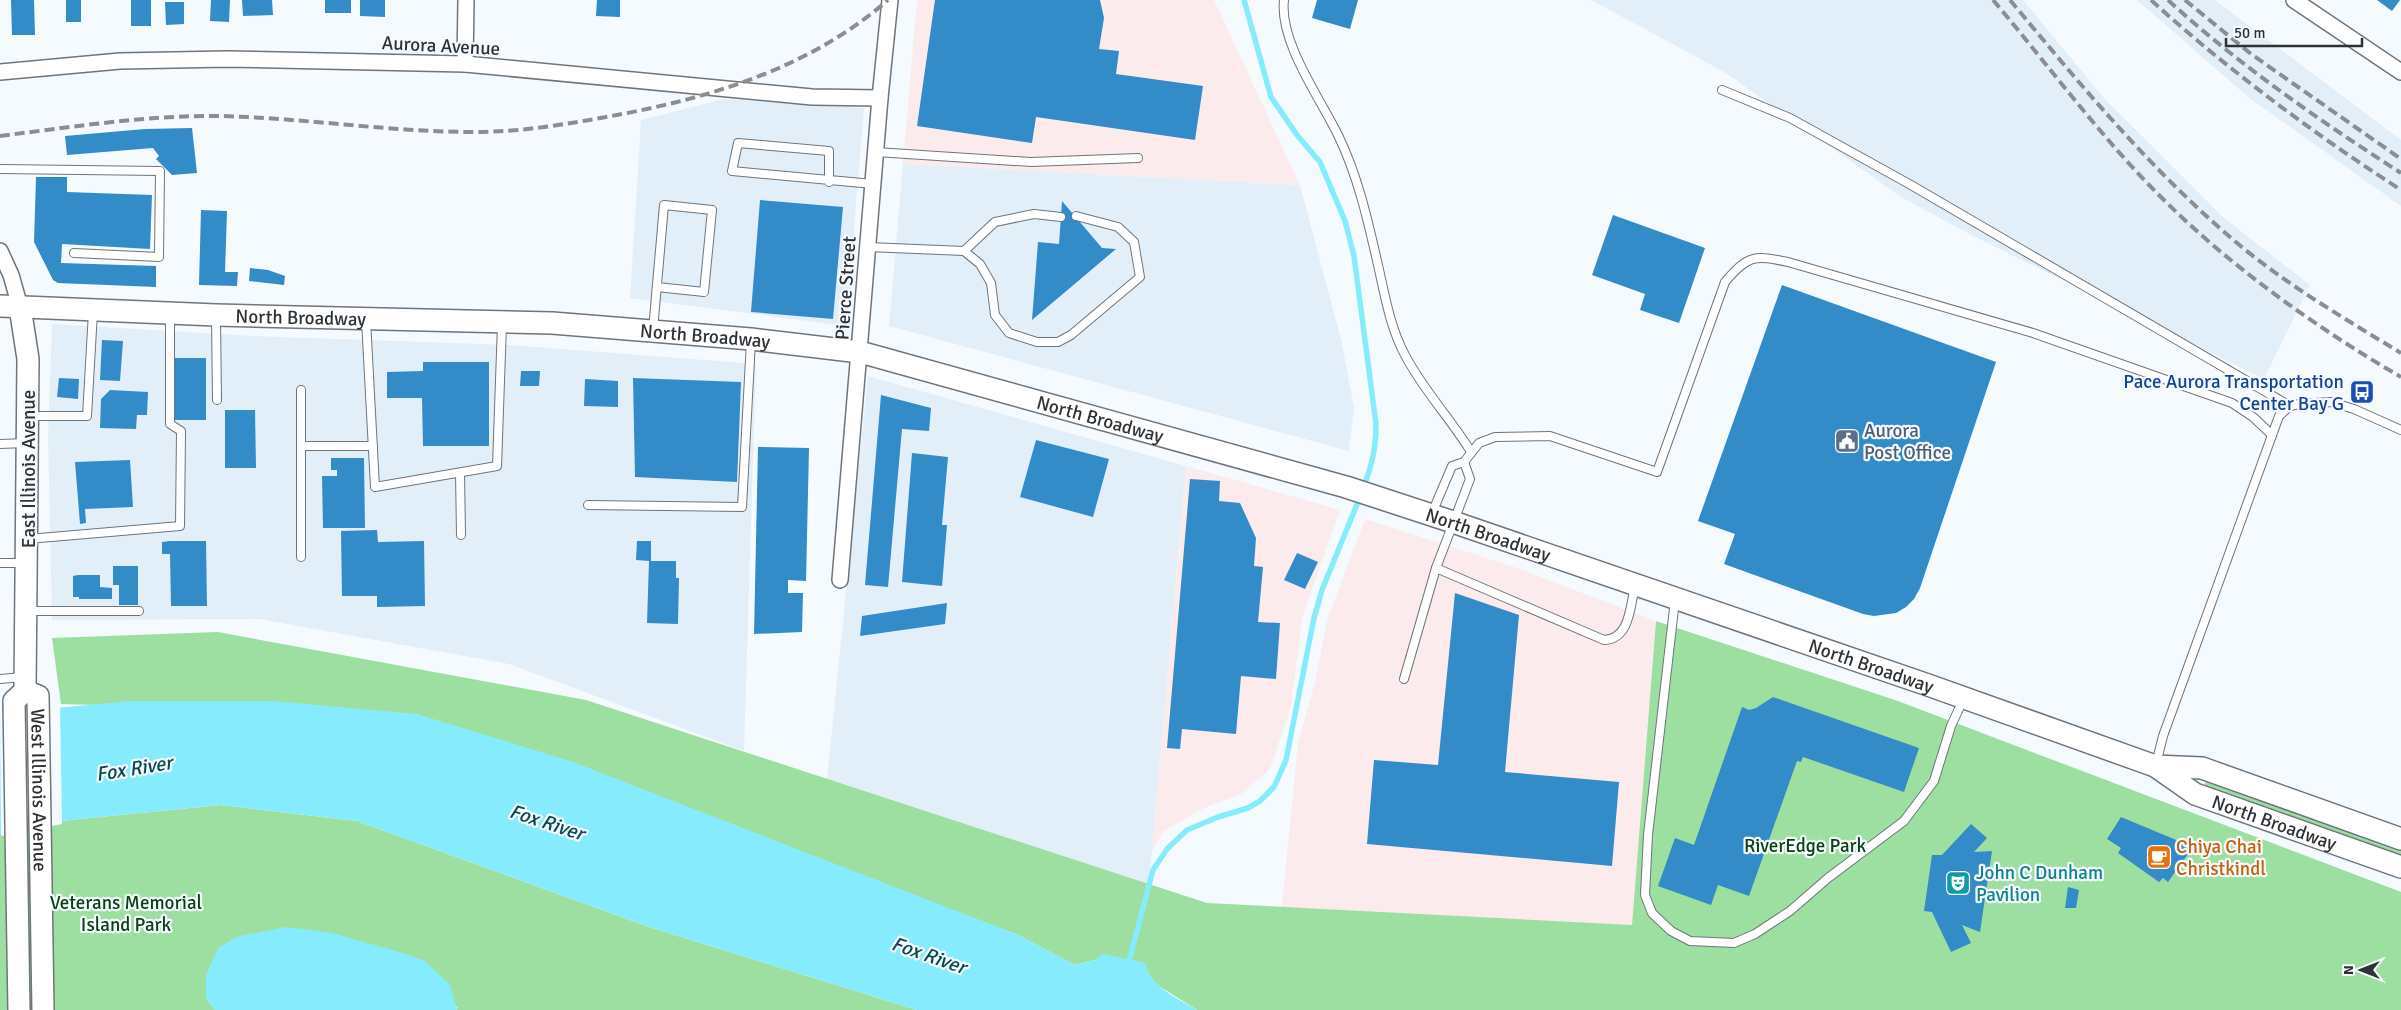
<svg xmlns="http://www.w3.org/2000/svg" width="2401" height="1010" font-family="Signika,sans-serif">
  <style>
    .built { fill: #e3eff8 }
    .industrial { fill: #fbebec }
    .green { fill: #9ddfa1 }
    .water { fill: #86ecfd }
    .pier { fill: #f5fafe }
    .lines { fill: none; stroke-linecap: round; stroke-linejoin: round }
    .stream { stroke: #86ecfd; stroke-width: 5.5 }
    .building { fill: #338bc7 }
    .service-casing { stroke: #6e757b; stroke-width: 10 }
    .minor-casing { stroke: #6e757b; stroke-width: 18 }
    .secondary-casing { stroke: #6e757b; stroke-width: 24 }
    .service { stroke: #fff; stroke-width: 8 }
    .minor { stroke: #fff; stroke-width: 15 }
    .secondary { stroke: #fff; stroke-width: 21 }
    .rail { stroke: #8a8e92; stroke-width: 4; stroke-dasharray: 10 5; stroke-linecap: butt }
    .labels { text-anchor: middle; stroke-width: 4.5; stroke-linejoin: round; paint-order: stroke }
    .street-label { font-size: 19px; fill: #2f3235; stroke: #f5fafe }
    .transit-label { font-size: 19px; fill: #164399; stroke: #f5fafe; text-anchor: end }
    .service-label { font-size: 19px; fill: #4e5e75; stroke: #f5fafe; text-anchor: start }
    .park-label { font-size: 19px; fill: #0a4013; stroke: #f5fafe }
    .food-label { font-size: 19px; fill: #c56008; stroke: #f5fafe; text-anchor: start }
    .culture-label { font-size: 19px; fill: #0d838f; stroke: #f5fafe; text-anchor: start }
    .water-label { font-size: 20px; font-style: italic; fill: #074951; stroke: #f5fafe }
  </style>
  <rect width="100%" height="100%" fill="#f5fafe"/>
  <!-- built -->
  <g class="built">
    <path d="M1591,0h432l81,98 119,119 87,68 -46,94 -291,-143 -72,-39 -175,-124z"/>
    <path d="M2137,0h78l186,140v66l-153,-109z"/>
    <path d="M724,99l140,9 -18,218 -216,-28 11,-178z"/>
    <path d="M903,164l397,21 42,158 12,65 -5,43 -460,-125z"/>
    <path d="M52,324l202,12 256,9 246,19 -12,387 -235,-87 -250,-45 -207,1 -4,-185z"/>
    <path d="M868,376l318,90 -37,418 -322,-105z"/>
  </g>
  <!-- industrial -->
  <g class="industrial">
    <path d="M917,0h297l86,185 -397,-21z"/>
    <path d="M1186,466l154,44 -38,108 -11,89 -21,62 -29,25 -37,14 -40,23 -12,19z"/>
    <path d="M1365,519l152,49 139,53 -24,304 -351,-11 17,-171 17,-61 12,-61z"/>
  </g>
  <!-- green -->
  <g class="green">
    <path d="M1656,621l242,80 503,191v118h-1204l-41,-26 -9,-10 -52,-14 -20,5 -59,-31 -599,-220 -356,-10 -9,-66 166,-6 368,68 621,203 425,22z"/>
    <path d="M2206,781l195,69v7l-197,-70z"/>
    <path d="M221,805l136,16 292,106 268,83h-460v-3l-251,-9 9,12h-215v-176l70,-14z"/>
  </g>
  <!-- water -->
  <g class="water">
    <path d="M132,701h140l145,13 156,48 443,172 59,31 20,-5 8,-6 42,9c6,24 32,35 52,47h-280l-268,-83 -292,-106 -136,-16 -151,15 -70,14v-121z"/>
    <path d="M286,927l46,6 64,18 29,10 25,24 7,25h-242l-9,-12v-23l12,-27 18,-11z"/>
  </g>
  <!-- pier -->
  <path class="pier" d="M60,705l2,119 -61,12 -1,-125z"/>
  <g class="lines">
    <!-- stream -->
    <g class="stream">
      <path d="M1244,0l27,97 26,38 23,27 25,59 9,35 22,168c0,24 -4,42 -13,64"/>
      <path d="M1128,965l25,-95 14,-21 20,-19 31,-13 30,-9 12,-7 14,-14 12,-27 28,-142 8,-28 38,-93"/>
    </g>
  </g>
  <!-- building -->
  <g class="building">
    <path d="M11,0h23l1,35h-23z"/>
    <rect x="66" y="0" width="15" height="22"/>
    <rect x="131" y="0" width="20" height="26"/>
    <path d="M211,0h19l-1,22 -19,-1z"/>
    <path d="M242,0h30l1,15 -30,1z"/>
    <rect x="325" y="0" width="26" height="13"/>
    <path d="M360,0h25v17l-25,-1z"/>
    <path d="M597,0h23v17l-24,-1z"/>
    <path d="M935,0h165l4,18 -5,31 20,2 -3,23 87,12 -8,54 -159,-23 -4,26 -115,-17z"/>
    <path d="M1317,0h41l-8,29 -38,-11z"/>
    <path d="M2377,0h23l-8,11z"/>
    <path d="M165,2h19v22l-18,1z"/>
    <path d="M192,128l5,45 -25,2 -16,-16 3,-3 -6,-8 -86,7 -2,-19 80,-7z"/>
    <path d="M36,177h31v15l85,3 -2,54 -88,-5 -1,19 95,3v21l-98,-4 -5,-3 -19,-38z"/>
    <path d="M760,200l83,7 -10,112 -82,-7z"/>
    <path d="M1062,201l40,47 14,1 -84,71 6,-78 21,2z"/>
    <path d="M201,210l26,1 -2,61h13l-1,14 -38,-1z"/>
    <path d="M1613,215l92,33 -26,75 -39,-13 5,-16 -53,-19z"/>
    <path d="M250,268l18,2 17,6 -1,9 -35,-4z"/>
    <path d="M1782,285l214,77 -76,226 -6,11 -8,8 -10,6 -22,3 -11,-2 -139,-50 11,-30 -37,-13z"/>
    <path d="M102,340l21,1 -3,40 -20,-1z"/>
    <path d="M173,358h33v62h-32z"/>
    <path d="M423,362h66v84h-66l-1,-48h-35v-26l36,-1z"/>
    <path d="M521,371h19l-1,15h-19z"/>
    <path d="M59,378l20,1 -1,20 -21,-2z"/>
    <path d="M633,378l108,4 -4,100 -102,-5z"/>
    <path d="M585,379l33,2v26l-34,-1z"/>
    <path d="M110,390l38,2 -1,23h-10l-1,14 -36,-1 1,-29z"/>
    <path d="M881,395l50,13 -2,23 -27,-2 -14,158 -23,-2z"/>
    <path d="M225,410h30l1,58h-31z"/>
    <path d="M1036,440l73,19 -16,58 -73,-20z"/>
    <path d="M758,447l51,1 -3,133 -18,-1v13h15l-1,39 -48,2z"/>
    <path d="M912,453l36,4 -6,68h5l-5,61 -40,-4z"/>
    <path d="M331,458h33l1,70h-42l-1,-52h15v-6h-6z"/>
    <path d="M130,460l3,47 -48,2 1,14 -6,1 -5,-62z"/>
    <path d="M1190,479l30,2 -1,20 21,2 16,35 -2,28 9,1 -5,55 22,1 -4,56 -35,-3 -5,58 -54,-5 -2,20 -13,-1z"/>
    <path d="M377,530l1,12 46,-1 1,65 -48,1v-11h-35l-1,-65z"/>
    <path d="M170,541h36l1,65h-36l-1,-52h-8v-12z"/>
    <path d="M637,541h14v20h25v17h3l-1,46 -31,-1 2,-62 -13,-1z"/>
    <path d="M1297,553l21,9 -13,27 -21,-9z"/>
    <path d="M113,566h25v39h-19v-20h-6z"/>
    <path d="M78,575h22v12l12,1v11h-33v-2h-6v-21z"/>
    <path d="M1455,593l64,22 -14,157 114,10 -7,84 -245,-22 7,-84 64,5z"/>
    <path d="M947,603l-2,21 -85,12 2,-20z"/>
    <path d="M1773,697l146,51 -15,44 -101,-35 -2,5 -4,-1 -48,135 -31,-11 -7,20 -53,-19 17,-48 19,7 48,-138 7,3 7,-2z"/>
    <path d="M2121,817l72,30 -25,35 -5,-4 -4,4 -41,-29 3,-5 -14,-9z"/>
    <path d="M1971,824l16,14 -13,14 18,-1 -12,81 -18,-7 9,18 -20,9 -19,-40 -8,-1 8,-56h10z"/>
    <path d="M2068,887l11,3 -3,18h-11z"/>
  </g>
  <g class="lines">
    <defs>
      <g id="service">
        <path d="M1284,0c-5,42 36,98 54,135 20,41 30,86 40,130 7,31 12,62 27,90 18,35 46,64 66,97"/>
        <path d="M1722,90l68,28 121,67 379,221"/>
        <path d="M876,152l155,10 107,-4"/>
        <path d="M0,169l160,2 -1,86 -85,-4"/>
        <path d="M829,182v-31l-91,-8 -6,28 141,13"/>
        <path d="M868,247l96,4 31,-29 39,-8 27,3"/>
        <path d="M964,251l16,13 11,19 4,32 14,18 28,9h21l13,-7 69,-58 -6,-35 -16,-15 -42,-11"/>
        <path d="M216,317l1,83"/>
        <path d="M366,320l9,167 122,-21 5,-142"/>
        <path d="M653,330l11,-125 48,5 -8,82 -47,-5"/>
        <path d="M30,416h57l6,-104"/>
        <path d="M0,444l26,-1"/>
        <path d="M301,446h72"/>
        <path d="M460,473l1,62"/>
        <path d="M588,505l154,2 9,-166"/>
        <path d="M1432,513l20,-47 12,-4 15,-19 16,-6 55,-1 107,36 68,-190c23,-27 29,-27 63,-20l245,71 199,70 21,14 19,18"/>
        <path d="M28,539l152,-13 1,-95 -11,-7v-108"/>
        <path d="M301,557v-167"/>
        <path d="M0,563h25"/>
        <path d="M1436,568l34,-89 -6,-17"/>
        <path d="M1675,600l-27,235 -3,60 7,18 19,18 19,10 44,2 21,-9 35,-23 38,-33 76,-57 30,-40 17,-55 12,-26"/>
        <path d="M26,611h113"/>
        <path d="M0,679l23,-2"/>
        <path d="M1404,679l32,-111 168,72c26,-1 26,-33 31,-54"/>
        <path d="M2156,764l7,-28 116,-320 11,-10 9,-2 32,-2 23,7 47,21"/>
      </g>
      <g id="minor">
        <path d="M2294,0l107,72"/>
        <path d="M465,64l1,-64"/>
        <path d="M0,72l120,-11 107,-2 238,5 347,33 68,1"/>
        <path d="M0,251l11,24 9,32"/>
        <path d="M840,580l40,-482 10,-98"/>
      </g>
      <g id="secondary">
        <path id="s1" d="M0,306l216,9 336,8 199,16 109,13 486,135 107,35 475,163 227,81 40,28 206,73"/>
        <path d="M20,307l8,52 -3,332"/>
        <path id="s2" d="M25,691l13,5 5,314"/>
        <path d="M2155,766l47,2 199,71"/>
        <path d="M19,1010l-5,-309 11,-10"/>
      </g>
    </defs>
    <!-- service casing -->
    <use href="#service" class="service-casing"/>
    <!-- minor casing -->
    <use href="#minor" class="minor-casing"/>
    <!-- secondary casing -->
    <use href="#secondary" class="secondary-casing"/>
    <!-- service -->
    <use href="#service" class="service"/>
    <!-- minor -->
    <use href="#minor" class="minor"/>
    <!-- secondary -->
    <use href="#secondary" class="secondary"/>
    <!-- rail -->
    <g class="rail">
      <path d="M1993,0c57,67 112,143 175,204 66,65 152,126 233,173"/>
      <path d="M2010,0c73,88 145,175 233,248 49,40 104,72 158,105"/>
      <path d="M2151,0c77,70 162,133 250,190"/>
      <path d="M2168,0c71,65 152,121 233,173"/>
      <path d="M2185,0l66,54 150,105"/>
      <path d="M0,136c71,-9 149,-21 220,-20 85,2 169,16 254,16 45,0 88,-7 132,-15 101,-18 203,-48 282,-117"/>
    </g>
  </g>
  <!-- icons -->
  <defs>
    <symbol id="bus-square" viewBox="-11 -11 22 22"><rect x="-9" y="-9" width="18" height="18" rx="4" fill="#1a4fb4" stroke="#f5fafe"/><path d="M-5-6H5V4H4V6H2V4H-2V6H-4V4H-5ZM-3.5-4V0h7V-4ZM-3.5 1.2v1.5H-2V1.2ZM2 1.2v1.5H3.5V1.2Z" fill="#fff"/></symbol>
    <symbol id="civic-square" viewBox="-11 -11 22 22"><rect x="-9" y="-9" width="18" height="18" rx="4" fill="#5c6f8a" stroke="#f5fafe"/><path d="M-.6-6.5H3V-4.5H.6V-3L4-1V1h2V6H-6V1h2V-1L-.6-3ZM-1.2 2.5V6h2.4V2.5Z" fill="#fff"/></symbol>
    <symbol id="cafe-square" viewBox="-11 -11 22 22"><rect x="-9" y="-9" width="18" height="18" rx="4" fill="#e8710a" stroke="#f5fafe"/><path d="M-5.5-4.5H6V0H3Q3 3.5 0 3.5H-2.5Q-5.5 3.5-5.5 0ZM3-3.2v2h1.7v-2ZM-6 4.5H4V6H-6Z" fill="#fff"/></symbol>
    <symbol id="theatre-square" viewBox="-11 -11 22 22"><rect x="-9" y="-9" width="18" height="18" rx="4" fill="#0f9aa8" stroke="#f5fafe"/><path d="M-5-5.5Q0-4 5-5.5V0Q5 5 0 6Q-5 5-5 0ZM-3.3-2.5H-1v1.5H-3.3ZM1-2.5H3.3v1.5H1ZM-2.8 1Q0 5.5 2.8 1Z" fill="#fff"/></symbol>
  </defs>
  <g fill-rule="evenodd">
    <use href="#bus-square" x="2348" y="378" width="28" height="28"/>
    <use href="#civic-square" x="1833" y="427" width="28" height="28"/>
    <use href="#cafe-square" x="2145" y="843" width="28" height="28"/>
    <use href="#theatre-square" x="1944" y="869" width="28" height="28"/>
  </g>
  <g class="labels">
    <!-- street labels -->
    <g class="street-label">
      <text transform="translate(441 45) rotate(3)" y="7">Aurora Avenue</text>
      <text transform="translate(845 288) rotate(-86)" y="7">Pierce Street</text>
      <text dy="7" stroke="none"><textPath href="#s1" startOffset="301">North Broadway</textPath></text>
      <text dy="7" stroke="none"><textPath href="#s1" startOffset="706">North Broadway</textPath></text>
      <text dy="7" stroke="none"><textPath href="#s1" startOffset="1111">North Broadway</textPath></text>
      <text transform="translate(28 469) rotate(-90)" y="7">East Illinois Avenue</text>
      <text dy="7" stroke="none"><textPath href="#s1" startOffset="1516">North Broadway</textPath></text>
      <text dy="7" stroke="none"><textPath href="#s1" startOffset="1921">North Broadway</textPath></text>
      <text dy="7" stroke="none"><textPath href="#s2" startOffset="108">West Illinois Avenue</textPath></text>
      <text dy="7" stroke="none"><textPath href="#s1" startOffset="2355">North Broadway</textPath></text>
    </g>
    <!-- transit labels -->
    <g class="transit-label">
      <text x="2344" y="388">Pace Aurora Transportation<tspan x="2344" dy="22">Center Bay G</tspan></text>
    </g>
    <!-- service labels -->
    <g class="service-label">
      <text x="1864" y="437">Aurora<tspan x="1864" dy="22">Post Office</tspan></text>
    </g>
    <!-- park labels -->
    <g class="park-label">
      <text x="1805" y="852">RiverEdge Park</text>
      <text x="126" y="909">Veterans Memorial<tspan x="126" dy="22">Island Park</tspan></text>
    </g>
    <!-- food labels -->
    <g class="food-label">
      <text x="2176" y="853">Chiya Chai<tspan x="2176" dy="22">Christkindl</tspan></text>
    </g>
    <!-- culture labels -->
    <g class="culture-label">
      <text x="1976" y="879">John C Dunham<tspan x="1976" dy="22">Pavilion</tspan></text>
    </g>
    <!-- water labels -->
    <g class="water-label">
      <text transform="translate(134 768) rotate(-9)" y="7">Fox River</text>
      <text transform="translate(547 822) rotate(18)" y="7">Fox River</text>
      <text transform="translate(929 955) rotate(19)" y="7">Fox River</text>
    </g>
  </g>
  <!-- north arrow -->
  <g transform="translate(2361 970) rotate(270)" stroke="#f5fafe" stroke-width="4" paint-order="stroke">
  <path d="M0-4L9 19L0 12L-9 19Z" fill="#2f3235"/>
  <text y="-8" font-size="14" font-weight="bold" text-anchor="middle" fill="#2f3235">N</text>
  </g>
  <!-- scale -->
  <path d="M2226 38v8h136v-8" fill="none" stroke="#2f3235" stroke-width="2.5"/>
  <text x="2234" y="38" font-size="15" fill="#2f3235" stroke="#f5fafe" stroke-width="4" paint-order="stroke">50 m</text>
</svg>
